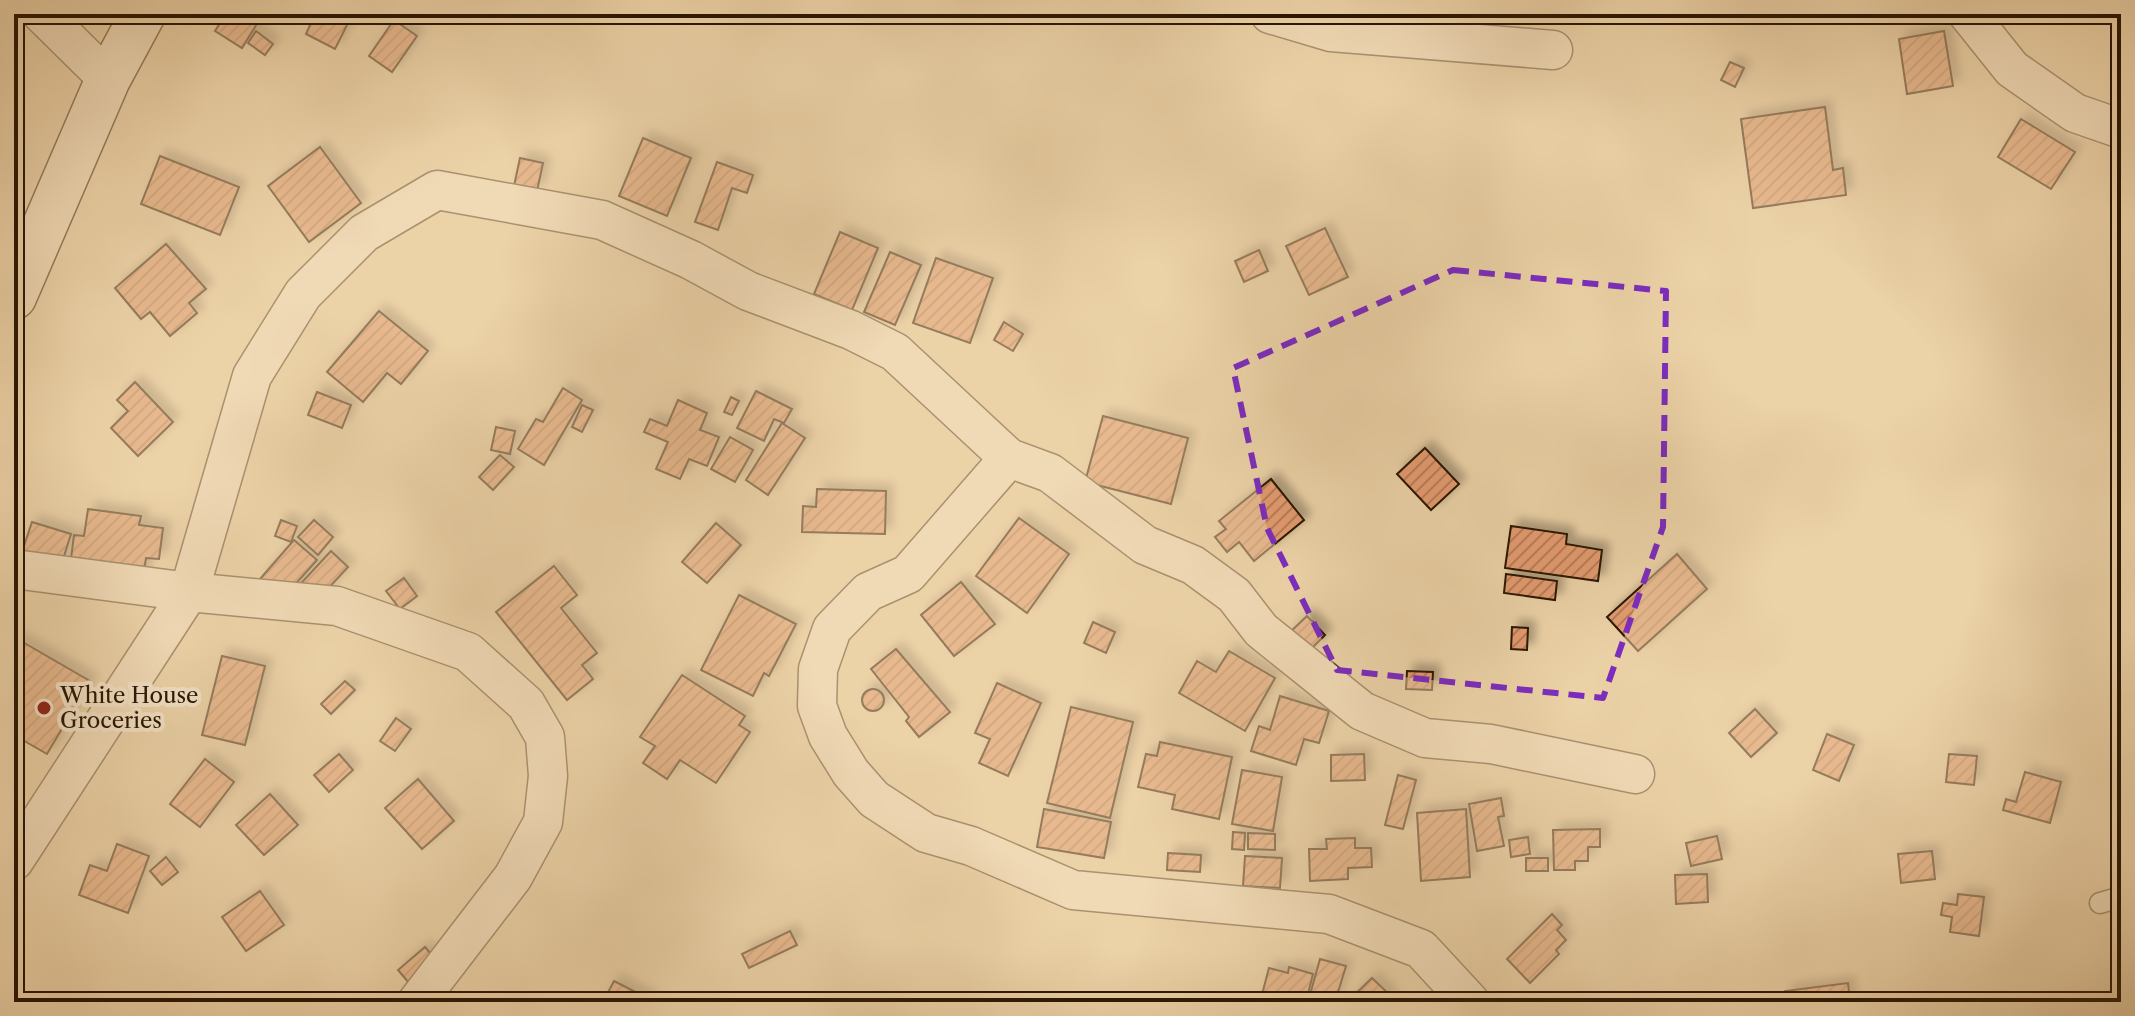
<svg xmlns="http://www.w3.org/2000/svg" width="2135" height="1016" font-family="'Libre Caslon Text',serif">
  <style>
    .building { fill: url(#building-hatch); stroke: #291500; stroke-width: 2; filter: url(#shadow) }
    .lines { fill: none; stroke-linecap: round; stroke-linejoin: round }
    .lane-casing { stroke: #5a442a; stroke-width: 23 }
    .street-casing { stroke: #5a442a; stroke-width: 41 }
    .secondary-casing { stroke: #291500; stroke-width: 47 }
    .lane { stroke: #f3e2c6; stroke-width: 20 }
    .street { stroke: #f3e2c6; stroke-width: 38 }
    .secondary { stroke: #f3e2c6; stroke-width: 44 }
    .marked { fill: none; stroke: #7b2cbf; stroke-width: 6; stroke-dasharray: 16 10; stroke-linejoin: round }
    .poi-dot { fill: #8f2418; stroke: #f3e2c6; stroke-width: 3 }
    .labels { text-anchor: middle; stroke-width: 8; stroke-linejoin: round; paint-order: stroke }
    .poi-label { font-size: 22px; fill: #291500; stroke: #f3e2c6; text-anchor: start }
  </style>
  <defs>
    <pattern id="building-hatch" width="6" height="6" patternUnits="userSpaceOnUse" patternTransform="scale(2)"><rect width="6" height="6" fill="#e39b6f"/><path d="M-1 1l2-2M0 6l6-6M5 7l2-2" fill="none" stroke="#b87d59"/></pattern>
    <filter id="shadow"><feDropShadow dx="7" dy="-7" stdDeviation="4" flood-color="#0004"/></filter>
  </defs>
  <rect width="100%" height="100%" fill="#ecd2a7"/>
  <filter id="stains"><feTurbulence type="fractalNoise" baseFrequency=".0025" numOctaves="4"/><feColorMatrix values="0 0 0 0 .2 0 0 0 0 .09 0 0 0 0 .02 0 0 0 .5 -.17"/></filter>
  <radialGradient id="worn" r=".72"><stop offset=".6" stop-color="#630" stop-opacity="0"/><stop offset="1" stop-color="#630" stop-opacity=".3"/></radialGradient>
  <!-- building -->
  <g class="building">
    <path d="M226,14h20l12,8 -16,26 -27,-17z"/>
    <path d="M315,14l36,3 -16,32 -29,-15z"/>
    <path d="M394,20l23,16 -25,36 -23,-16z"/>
    <path d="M256,31l17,13 -8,11 -17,-12z"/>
    <path d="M1944,31l9,55 -46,8 -8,-55z"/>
    <path d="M1730,62l14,6 -9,19 -14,-7z"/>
    <path d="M1825,107l8,63 10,-2 3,27 -93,13 -12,-89z"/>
    <path d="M2021,119l54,33 -24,37 -53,-32z"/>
    <path d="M643,138l48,20 -24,58 -48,-20z"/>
    <path d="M320,147l41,56 -52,39 -41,-56z"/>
    <path d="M160,156l79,31 -19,48 -79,-31z"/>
    <path d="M520,158l23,5 -6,28 -23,-5z"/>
    <path d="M717,162l36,13 -6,18 -15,-5 -14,42 -23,-8z"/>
    <path d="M1325,228l23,49 -39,18 -23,-49z"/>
    <path d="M840,232l38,16 -26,62 -38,-16z"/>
    <path d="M166,244l40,45 -17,14 8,10 -27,23 -20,-24 -9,7 -26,-31z"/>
    <path d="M1259,250l9,21 -24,11 -9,-21z"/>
    <path d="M890,252l31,13 -26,60 -31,-13z"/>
    <path d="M936,258l57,20 -23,65 -57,-20z"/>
    <path d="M379,311l49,40 -27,33 -14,-11 -24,29 -36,-30z"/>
    <path d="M1004,322l19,12 -10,17 -19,-11z"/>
    <path d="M135,382l38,40 -35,34 -27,-28 17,-17 -11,-11z"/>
    <path d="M563,388l19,12 -38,65 -26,-16 18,-30 7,3z"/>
    <path d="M756,391l36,18 -8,14 -10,-4 -10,22 -27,-13z"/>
    <path d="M317,392l34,13 -9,23 -34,-13z"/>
    <path d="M731,397l8,4 -7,14 -8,-3z"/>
    <path d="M678,400l29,13 -7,17 19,7 -12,29 -18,-7 -9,20 -24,-10 12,-27 -24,-10 6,-13 17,7z"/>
    <path d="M582,405l11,5 -11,22 -10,-5z"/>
    <path d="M1103,416l85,22 -17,66 -86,-22z"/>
    <path d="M782,423l23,15 -37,57 -22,-15z"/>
    <path d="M496,427l19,4 -5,23 -19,-4z"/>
    <path d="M730,437l23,13 -18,32 -24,-13z"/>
    <path d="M1425,448l34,36 -28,26 -34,-36z"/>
    <path d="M500,455l14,12 -21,23 -14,-13z"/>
    <path d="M1271,479l33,41 -50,41 -15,-19 -12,10 -12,-15 11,-8 -7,-8z"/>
    <path d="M817,489l69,2 -1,43 -83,-2 1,-26 13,1z"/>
    <path d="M88,509l53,7 -2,9 24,3 -4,31 -13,-1 -4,26 -73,-10 5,-39 10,1z"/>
    <path d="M1019,518l50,36 -42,59 -51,-37z"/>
    <path d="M281,520l16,6 -6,16 -16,-6z"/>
    <path d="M314,520l19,17 -15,18 -20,-18z"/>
    <path d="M32,522l39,12 -12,38 -42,-5z"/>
    <path d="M716,523l25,22 -34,38 -25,-21z"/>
    <path d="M1511,526l56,8 -1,10 36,6 -4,31 -93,-13z"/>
    <path d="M294,540l23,20 -35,39 -22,-20z"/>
    <path d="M331,551l17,16 -39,42 -17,-16z"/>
    <path d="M1677,554l30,35 -69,62 -31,-34z"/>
    <path d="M554,566l23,29 -16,13 36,45 -15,12 11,14 -26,21 -71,-88z"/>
    <path d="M1506,574l51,7 -2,19 -51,-7z"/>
    <path d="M404,578l13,18 -17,13 -14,-18z"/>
    <path d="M961,582l34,42 -41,32 -33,-41z"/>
    <path d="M739,595l57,29 -27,52 -5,-3 -11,23 -52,-26z"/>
    <path d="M1307,616l18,19 -19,19 -19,-19z"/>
    <path d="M1093,622l22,10 -9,21 -22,-10z"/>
    <path d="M1512,627l16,1 -1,22 -16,-1z"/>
    <path d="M14,637l76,44 -43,73 -33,-19z"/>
    <path d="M896,649l54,63 -31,25 -13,-16 3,-4 -38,-48z"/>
    <path d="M1229,651l46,27 -30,53 -66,-38 18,-32 19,11z"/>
    <path d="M222,656l43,10 -20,79 -43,-10z"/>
    <path d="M1407,671l26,1 -1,18 -26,-1z"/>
    <path d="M682,675l63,41 -6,9 11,7 -34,51 -36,-23 -13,19 -24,-16 12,-17 -15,-9z"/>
    <path d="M345,681l10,9 -24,24 -10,-10z"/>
    <path d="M997,683l44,20 -33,73 -29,-13 11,-24 -15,-6z"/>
    <circle cx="873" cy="700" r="11"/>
    <path d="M1280,696l49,15 -10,32 -15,-4 -8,26 -45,-14 8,-25 11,4z"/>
    <path d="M1071,707l62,15 -23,96 -63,-15z"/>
    <path d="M1755,709l22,24 -26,24 -22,-24z"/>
    <path d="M396,718l15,11 -16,22 -15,-10z"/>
    <path d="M1827,734l27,11 -15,36 -26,-11z"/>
    <path d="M1160,742l72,15 -13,62 -47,-10 3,-14 -37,-8 8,-33 11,2z"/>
    <path d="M339,754l14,16 -24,22 -15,-17z"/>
    <path d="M1364,754l1,26 -34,1v-26z"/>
    <path d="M1949,754l28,2 -3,29 -28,-3z"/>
    <path d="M205,759l29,23 -34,45 -30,-23z"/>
    <path d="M1242,770l40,7 -9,54 -41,-7z"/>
    <path d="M2025,772l36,10 -11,41 -47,-13 3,-11 10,3z"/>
    <path d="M1398,775l18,5 -13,49 -18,-4z"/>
    <path d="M418,779l36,42 -32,28 -37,-41z"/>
    <path d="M270,794l28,31 -34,30 -28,-30z"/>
    <path d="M1501,798l3,18 -6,1 6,29 -27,5 -8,-47z"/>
    <path d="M1044,809l67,13 -7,36 -67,-11z"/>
    <path d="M1466,809l4,68 -49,4 -4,-68z"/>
    <path d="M1600,829v18h-12v14h-13v9h-21l-1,-40z"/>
    <path d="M1233,832l12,1 -1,17 -12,-1z"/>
    <path d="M1248,833l27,1v16l-27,-1z"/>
    <path d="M1717,836l5,23 -31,7 -5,-23z"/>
    <path d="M1528,837l2,17 -19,3 -2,-17z"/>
    <path d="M1355,838v10h16l1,19 -24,1v11l-38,2 -1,-32h18l-1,-10z"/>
    <path d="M117,844l32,12 -21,57 -49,-18 11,-30 17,6z"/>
    <path d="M1932,851l3,28 -34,4 -3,-29z"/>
    <path d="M1168,853l33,2 -1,17 -33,-2z"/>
    <path d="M1245,856l37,2 -2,30 -37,-2z"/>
    <path d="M166,857l12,15 -16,13 -12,-14z"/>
    <rect x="1526" y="858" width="22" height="13"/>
    <path d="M1707,874l1,28 -32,2 -1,-29z"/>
    <path d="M260,891l24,34 -38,26 -24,-34z"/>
    <path d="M1958,894l26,3 -5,39 -29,-4 2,-15 -11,-2 2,-12 14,2z"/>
    <path d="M1552,914l10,11 -5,5 9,10 -10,10 3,4 -29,29 -23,-24z"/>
    <path d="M790,931l7,14 -48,23 -7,-14z"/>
    <path d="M425,947l17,20 -27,23 -17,-20z"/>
    <path d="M1320,959l26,7 -11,36h-27z"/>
    <path d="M1289,967l24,7 -7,28h-46l9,-34 19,5z"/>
    <path d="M1372,978l20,19 -5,5h-40z"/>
    <path d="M614,981l41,21h-52z"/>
    <path d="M1848,983l2,19h-64l-1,-11z"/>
    <path d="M2121,994v8h-18z"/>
  </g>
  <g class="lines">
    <defs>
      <path id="lane" d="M2100,903l21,-6"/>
      <g id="street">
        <path d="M42,14l66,65"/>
        <path d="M1270,14l61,18 222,18"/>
        <path d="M1968,14l44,55 63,44 46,16"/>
        <path d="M1009,458l-101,116 -40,18 -36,37 -14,40 -1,37 11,30 23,37 23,26 52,34 45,13 102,44 256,24 92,35 49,53"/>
        <path d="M14,569l175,23 148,14 131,46 58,52 19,33 3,39 -5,46 -30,55 -96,125"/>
        <path d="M14,861l175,-269 63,-216 51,-82 61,-61 73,-43 165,30 89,40 57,31 103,39 44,22 114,106 41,15 95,72 48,20 41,30 27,35 101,81 63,27 66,6 144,30"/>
      </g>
      <path id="secondary" d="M14,297l94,-218 35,-65"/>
    </defs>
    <!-- lane casing -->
    <use href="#lane" class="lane-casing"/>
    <!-- street casing -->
    <use href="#street" class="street-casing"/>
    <!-- secondary casing -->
    <use href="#secondary" class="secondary-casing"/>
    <!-- lane -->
    <use href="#lane" class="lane"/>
    <!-- street -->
    <use href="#street" class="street"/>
    <!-- secondary -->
    <use href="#secondary" class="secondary"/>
  </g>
  <!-- marked area -->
  <path d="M0 0H2135V1016H0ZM1453,270l213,21 -3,236 -60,171 -266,-28 -70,-142 -34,-160z" fill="#ecd2a7" fill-opacity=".55" fill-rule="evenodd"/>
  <path class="marked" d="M1453,270l213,21 -3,236 -60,171 -266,-28 -70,-142 -34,-160z"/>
  <!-- markers -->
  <circle class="poi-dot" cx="44" cy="708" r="8"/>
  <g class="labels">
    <!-- poi labels -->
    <g class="poi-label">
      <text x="60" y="703">White House<tspan x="60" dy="25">Groceries</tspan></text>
    </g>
  </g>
  <!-- margin -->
  <rect width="2135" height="1016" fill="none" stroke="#ecd2a7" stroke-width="48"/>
  <rect x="16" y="16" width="2103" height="984" fill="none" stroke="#291500" stroke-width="4"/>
  <rect x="24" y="24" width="2087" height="968" fill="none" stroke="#291500" stroke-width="2"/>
  <rect width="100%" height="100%" filter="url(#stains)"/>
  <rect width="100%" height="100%" fill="url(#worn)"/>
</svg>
